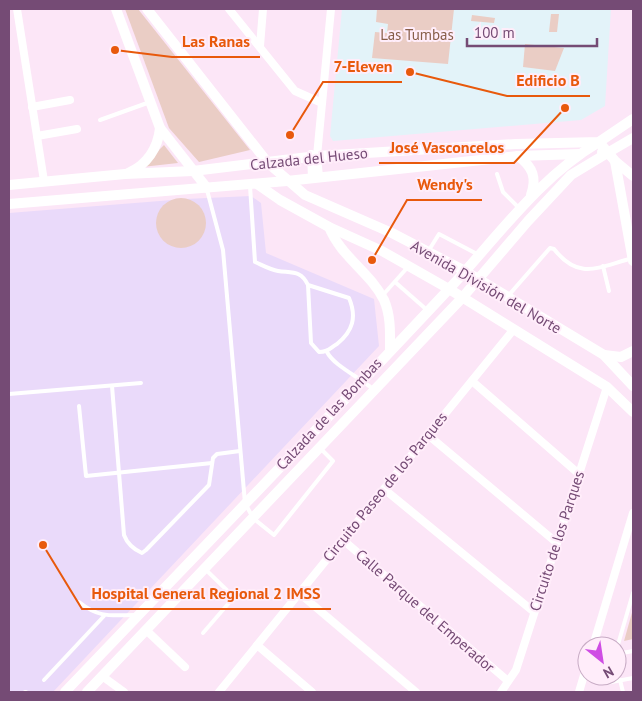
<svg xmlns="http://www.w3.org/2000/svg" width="642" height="701" font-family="'PT Sans',sans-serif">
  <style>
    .education { fill: #e3f3f9 }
    .medical { fill: #eadafa }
    .green { fill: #eacdc5 }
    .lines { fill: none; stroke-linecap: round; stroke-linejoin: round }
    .lane { stroke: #fff; stroke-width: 4 }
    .street { stroke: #fff; stroke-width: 8 }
    .secondary { stroke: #fff; stroke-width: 10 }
    .labels { text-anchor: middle; stroke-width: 4; stroke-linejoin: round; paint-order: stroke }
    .park-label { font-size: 15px; fill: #875e49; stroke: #ffedfa }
    .street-label { font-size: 15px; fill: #754b75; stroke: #ffedfa }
    .leader { fill: none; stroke: #e8590c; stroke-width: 2 }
    .callout-dot { fill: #e8590c; stroke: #ffedfa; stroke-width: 2 }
    .callout-label { font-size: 16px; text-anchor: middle; font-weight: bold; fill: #e8590c; stroke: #ffedfa; stroke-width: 4; stroke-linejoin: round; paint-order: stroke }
  </style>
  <rect width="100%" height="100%" fill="#fce6f7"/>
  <!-- education -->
  <path class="education" d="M342,9h269l-6,97 -24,14 -248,21 -3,-5z"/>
  <!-- medical -->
  <path class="medical" d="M251,196l10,7 5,50 108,46 5,47 -326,346h-44v-479l176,-14z"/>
  <!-- green -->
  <g class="green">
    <path d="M125,9h13l112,141 -51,12 -30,-34z"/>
    <path d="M377,9h77l-6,55 -76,-6 3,-26 12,1 1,-9 -12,-2z"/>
    <path d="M551,14h8l-2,18h-8z"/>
    <path d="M472,15l23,3 -1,5 -23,-2z"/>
    <path d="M525,44l39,4 -9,23 -32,-4z"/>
    <path d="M164,145l14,18 -36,4z"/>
    <circle cx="181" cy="223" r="25"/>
    <path d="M633,609v30l-9,2z"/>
  </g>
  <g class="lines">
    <!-- lane -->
    <g class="lane">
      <path d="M100,120l50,-18"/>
      <path d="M497,174l6,18 17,17"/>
      <path d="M250,186l5,76c7,3 16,8 23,9 14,2 23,-1 30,14l3,58 8,9c9,0 11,-4 18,-8 16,-13 20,-27 12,-46l-41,-13"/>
      <path d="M207,190l16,60 22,253 8,15 21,17 59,-74 -12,-12"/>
      <path d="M429,250l10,-16 40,21"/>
      <path d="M603,266l6,25"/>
      <path d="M395,282l32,28"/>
      <path d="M382,296l25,-28"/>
      <path d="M508,296l42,-48 4,1c25,32 44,18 79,9"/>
      <path d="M327,352c7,14 34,26 47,38"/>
      <path d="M112,386l12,149c3,8 9,14 18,18l4,-3 63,-65 4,-27 4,-4 23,-3"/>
      <path d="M9,394l132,-11"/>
      <path d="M79,406l7,70 126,-13"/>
      <path d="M79,602c21,17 33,13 58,13"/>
      <path d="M203,633l31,-36 -28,-27"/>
      <path d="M617,648l16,-55"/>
      <path d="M617,654l16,-3"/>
      <path d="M608,676l-2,7 27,-5"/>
      <path d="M44,680l60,-64"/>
      <path d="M620,680l3,12"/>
      <path d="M25,692h1"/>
    </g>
    <!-- street -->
    <g class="street">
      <path d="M17,9l27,172"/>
      <path d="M229,9l66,82 27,12"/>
      <path d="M260,46l3,-37"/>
      <path d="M32,107l38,-7"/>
      <path d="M37,136l40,-7"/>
      <path d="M311,154l1,24"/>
      <path d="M319,177l-2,-21 14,-147"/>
      <path d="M472,381l107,93"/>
      <path d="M428,435l129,108"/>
      <path d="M384,489l150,123"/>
      <path d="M343,540l165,141"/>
      <path d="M299,593l117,99"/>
      <path d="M146,630l39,37"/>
      <path d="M257,645l55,47"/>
      <path d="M593,646l40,-133"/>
      <path d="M102,676l22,16"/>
      <path d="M219,692l295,-363"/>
      <path d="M501,692l15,-22 91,-283"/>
      <path d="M579,692l8,-27"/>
    </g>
    <!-- secondary -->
    <g class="secondary">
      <path d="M116,9l44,119 47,60"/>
      <path d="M147,9l121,154 37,32 87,38 73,38 139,84 29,31"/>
      <path d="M602,152h7l24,-14"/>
      <path d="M518,156c15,11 19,22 13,39"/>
      <path d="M615,161l18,100"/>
      <path d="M128,173c19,-8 30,-25 32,-45"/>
      <path d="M257,184l23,16 49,27 53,24 67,38 158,98 26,25"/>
      <path d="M9,185l116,-11 68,-3 124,-15 199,-12 83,-2 34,-23"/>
      <path d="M9,204l278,-23 231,-25 62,-2"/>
      <path d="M329,227c12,30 41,45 55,73 7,16 6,33 6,49"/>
      <path d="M604,355l17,2 12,-6"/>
      <path d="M65,692c128,-134 257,-267 383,-402 48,-51 90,-112 151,-148l16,19 18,15"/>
      <path d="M87,692l375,-394 66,-77 43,-46 38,-23"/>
    </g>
  </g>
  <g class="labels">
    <!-- park labels -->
    <g class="park-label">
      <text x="417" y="40">Las Tumbas</text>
    </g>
    <!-- street labels -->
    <g class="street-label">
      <text transform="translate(309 159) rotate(-6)" y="5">Calzada del Hueso</text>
      <text transform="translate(486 287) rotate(30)" y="5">Avenida División del Norte</text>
      <text transform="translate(329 414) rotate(-47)" y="5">Calzada de las Bombas</text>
      <text transform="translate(385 487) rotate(-51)" y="5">Circuito Paseo de los Parques</text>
      <text transform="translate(557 541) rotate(-72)" y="5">Circuito de los Parques</text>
      <text transform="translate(425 611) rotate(41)" y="5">Calle Parque del Emperador</text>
    </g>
  </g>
  <!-- callouts -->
  <path class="leader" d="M115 50L172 57H260M290 135L323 82H402M410 72L507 96H590M565 108L514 163H379M372 260L407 200H482M43 545L82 609H331"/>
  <g class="callout-dot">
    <circle cx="115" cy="50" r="5"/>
    <circle cx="290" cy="135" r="5"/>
    <circle cx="410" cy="72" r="5"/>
    <circle cx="565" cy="108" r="5"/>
    <circle cx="372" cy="260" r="5"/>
    <circle cx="43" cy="545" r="5"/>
  </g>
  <g class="callout-label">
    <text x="216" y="47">Las Ranas</text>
    <text x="363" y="72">7-Eleven</text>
    <text x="548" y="86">Edificio B</text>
    <text x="447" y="153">José Vasconcelos</text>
    <text x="445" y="190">Wendy's</text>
    <text x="206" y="599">Hospital General Regional 2 IMSS</text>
  </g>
  <!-- border -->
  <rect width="642" height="701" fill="none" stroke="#754b75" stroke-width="20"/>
  <!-- north arrow -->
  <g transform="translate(602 661) rotate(150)"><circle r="24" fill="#ffedfa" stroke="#c8acc5"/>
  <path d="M0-4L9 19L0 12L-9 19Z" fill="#cf4de4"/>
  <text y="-8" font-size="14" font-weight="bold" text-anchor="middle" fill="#754b75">N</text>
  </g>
  <!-- scale -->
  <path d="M467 38v8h130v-8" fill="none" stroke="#754b75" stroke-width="2.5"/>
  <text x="474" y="38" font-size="15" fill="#754b75" stroke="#ffedfa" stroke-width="4" paint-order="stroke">100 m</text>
</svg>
